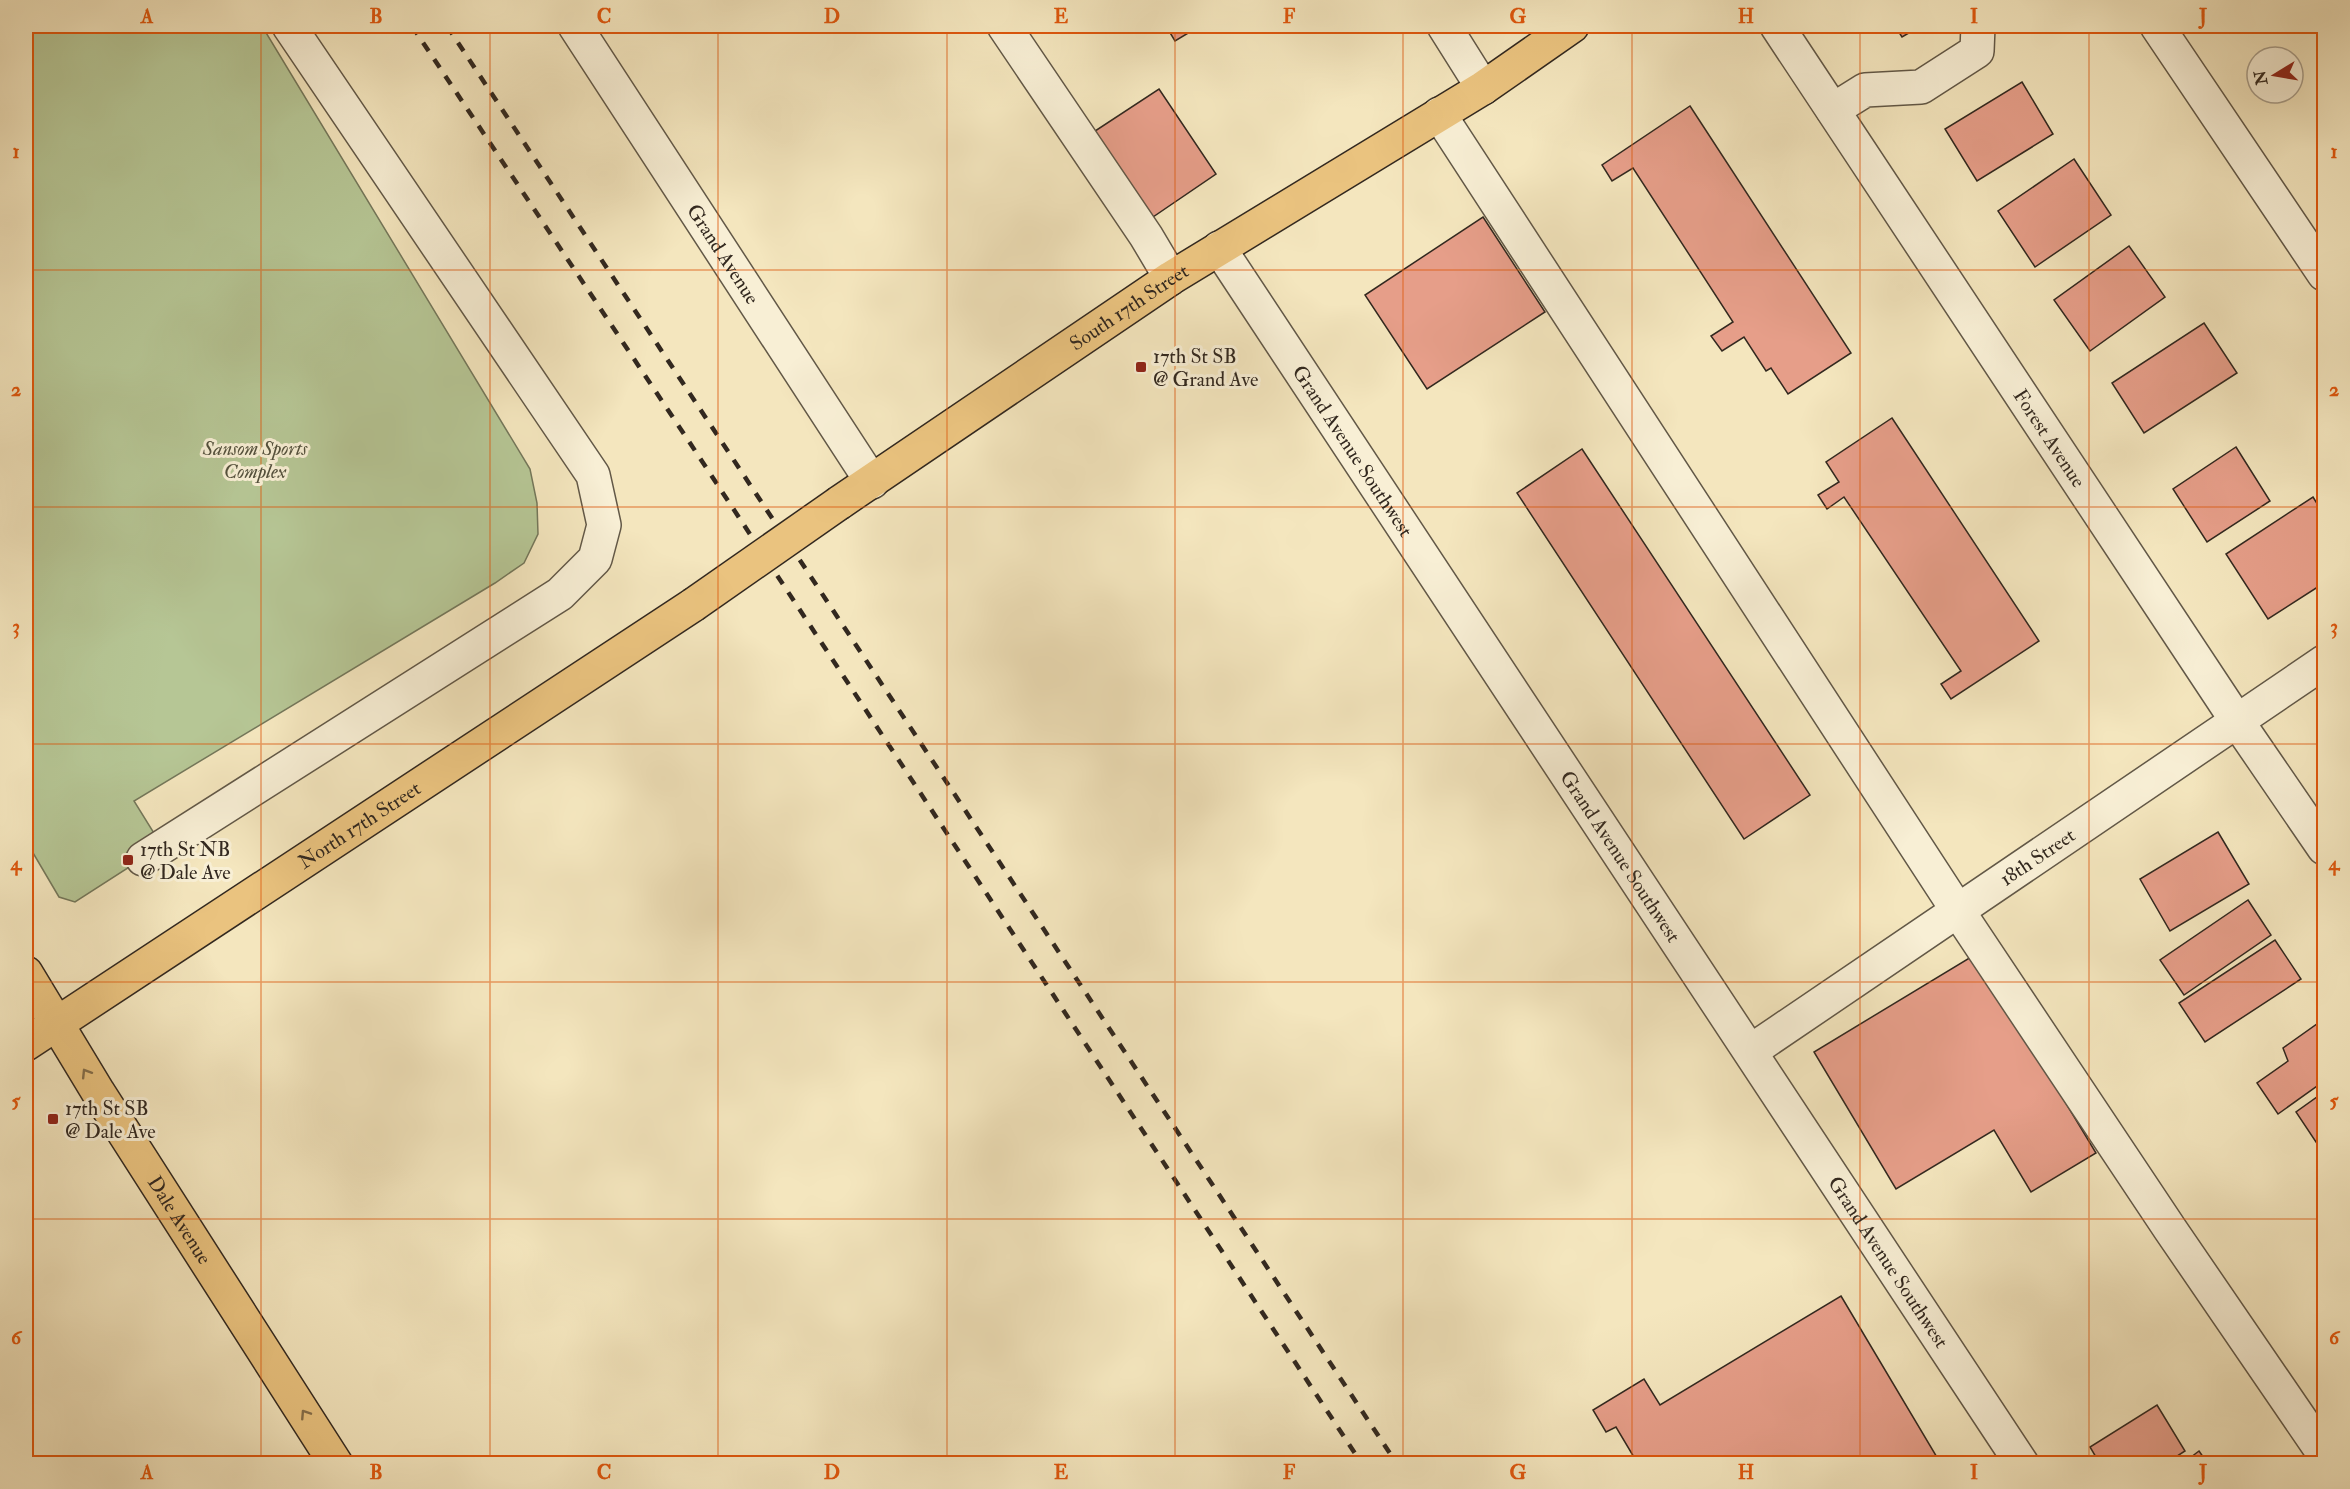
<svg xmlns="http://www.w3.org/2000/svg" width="2350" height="1489" font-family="'IM FELL Double Pica',serif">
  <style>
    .green { fill: #b6c695; stroke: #74775a; stroke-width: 1.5 }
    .building { fill: #e69e89; stroke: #32281f; stroke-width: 1.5 }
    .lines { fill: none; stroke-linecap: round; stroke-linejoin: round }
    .minor-casing { stroke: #625847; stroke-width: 36 }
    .major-casing { stroke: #32281f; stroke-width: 36 }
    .minor { stroke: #f8efd5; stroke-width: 33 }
    .major { stroke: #eac37f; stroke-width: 33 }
    .rail { stroke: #32281f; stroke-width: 4.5; stroke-dasharray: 10 10; stroke-linecap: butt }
    .major-bridge-casing { stroke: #32281f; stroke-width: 36; stroke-linecap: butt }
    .major-bridge { stroke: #eac37f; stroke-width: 33 }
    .oneway { stroke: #856e4a }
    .grid { fill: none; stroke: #df570d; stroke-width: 1.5; stroke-opacity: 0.55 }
    .poi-dot { fill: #8f2418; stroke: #f8efd5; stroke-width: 2 }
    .labels { text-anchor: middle; stroke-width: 6; stroke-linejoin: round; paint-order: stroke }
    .street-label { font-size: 20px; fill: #32281f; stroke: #f8efd5 }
    .poi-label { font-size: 20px; fill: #32281f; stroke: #f8efd5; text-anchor: start }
    .park-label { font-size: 20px; font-style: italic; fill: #53503c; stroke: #f8efd5 }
    .neatline { fill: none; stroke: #df570d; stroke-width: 2 }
    .grid-label { font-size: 20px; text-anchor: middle; font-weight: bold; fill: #df570d }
  </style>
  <rect width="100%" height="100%" fill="#f4e6be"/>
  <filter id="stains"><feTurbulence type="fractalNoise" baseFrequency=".00333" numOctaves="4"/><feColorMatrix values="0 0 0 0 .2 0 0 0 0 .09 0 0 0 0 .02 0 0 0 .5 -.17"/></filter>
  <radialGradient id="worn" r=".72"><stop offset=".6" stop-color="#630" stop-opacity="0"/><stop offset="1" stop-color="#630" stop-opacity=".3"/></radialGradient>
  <!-- green -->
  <path class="green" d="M26,26h236l268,443 7,34 1,31 -14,29 -29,20 -361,218 28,45 -87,56 -16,-5 -33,-56z"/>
  <!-- building -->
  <g class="building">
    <path d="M1166,26h34l-25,15z"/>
    <path d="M1895,26h26l-19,11z"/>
    <path d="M2022,82l31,52 -76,47 -32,-52z"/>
    <path d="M1159,89l57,85 -66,45 -58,-86z"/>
    <path d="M1690,106l161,247 -63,41 -17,-26 -5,3 -22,-34 -22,14 -11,-15 22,-14 -100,-154 -21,13 -10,-16z"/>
    <path d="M2074,159l37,56 -76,52 -37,-56z"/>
    <path d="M1483,217l62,95 -118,77 -62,-94z"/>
    <path d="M2129,246l36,51 -75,54 -36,-51z"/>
    <path d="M2204,323l33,50 -93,60 -32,-50z"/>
    <path d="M1892,418l147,223 -88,58 -10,-15 20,-13 -117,-174 -17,12 -9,-14 21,-13 -13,-20z"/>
    <path d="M2236,447l34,54 -63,41 -34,-53z"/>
    <path d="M1582,449l228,346 -66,44 -227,-346z"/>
    <path d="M2313,497l11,18v68l-56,36 -42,-65z"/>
    <path d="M2218,832l31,52 -79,47 -30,-52z"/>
    <path d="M2248,900l23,35 -87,60 -24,-35z"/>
    <path d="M2275,940l26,39 -96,63 -26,-39z"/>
    <path d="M1976,954l120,199 -65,39 -37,-62 -98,59 -82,-137z"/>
    <path d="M2324,1019v62l-46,33 -21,-31 31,-22 -5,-13z"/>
    <path d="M2324,1092v62l-28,-42z"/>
    <path d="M1841,1296l100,168h-303l-22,-37 -10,5 -13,-22 51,-31 16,26z"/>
    <path d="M2157,1405l28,46 -20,13h-65l-10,-17z"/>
    <path d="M2199,1451l9,13h-26z"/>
  </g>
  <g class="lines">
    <defs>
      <g id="minor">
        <path id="s1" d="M575,26l297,456"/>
        <path d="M1004,26l142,210 25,42"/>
        <path d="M1444,26l39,62"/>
        <path id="s2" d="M1777,26l460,695 87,127"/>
        <path d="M2157,26l167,248"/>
        <path d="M1833,110l32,-20 56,-3 56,-36 1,-25"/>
        <path d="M1439,114l519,797 212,318 154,225"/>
        <path id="s3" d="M1219,248l803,1216"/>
        <path d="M143,859l417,-265 35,-35 9,-34 -11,-50 -304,-449"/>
        <path id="s4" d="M1751,1051l573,-389"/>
      </g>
      <g id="major">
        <path id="s5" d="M839,503l332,-225 312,-190 89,-62"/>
        <path id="s6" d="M26,973l72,119 238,372"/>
        <path id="s7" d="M26,1044l667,-439"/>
      </g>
    </defs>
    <!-- minor casing -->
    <use href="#minor" class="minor-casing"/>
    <!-- major casing -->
    <use href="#major" class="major-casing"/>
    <!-- minor -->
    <use href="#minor" class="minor"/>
    <!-- major -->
    <use href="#major" class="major"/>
    <!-- rail -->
    <g class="rail">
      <path d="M412,26l278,417 672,1021"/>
      <path d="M447,26l950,1438"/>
    </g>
    <defs>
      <path id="major-bridge" d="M693,605l146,-102"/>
    </defs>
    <!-- major-bridge casing -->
    <use href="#major-bridge" class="major-bridge-casing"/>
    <!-- major-bridge -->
    <use href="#major-bridge" class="major-bridge"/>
  </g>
  <!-- one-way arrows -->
  <defs><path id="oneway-chevron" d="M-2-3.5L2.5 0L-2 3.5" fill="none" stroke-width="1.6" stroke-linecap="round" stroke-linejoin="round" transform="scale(1.5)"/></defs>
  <g class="oneway">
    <use href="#oneway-chevron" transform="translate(86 1073) rotate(-122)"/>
    <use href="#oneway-chevron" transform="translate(305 1414) rotate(-123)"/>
  </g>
  <!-- grid -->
  <path class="grid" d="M261,26v1438M490,26v1438M718,26v1438M947,26v1438M1175,26v1438M1403,26v1438M1632,26v1438M1860,26v1438M2089,26v1438M26,270h2298M26,507h2298M26,744h2298M26,982h2298M26,1219h2298"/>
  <!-- markers -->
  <g class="poi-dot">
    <rect x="1135" y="361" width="12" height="12" rx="3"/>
    <rect x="122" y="854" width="12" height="12" rx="3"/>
    <rect x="47" y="1113" width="12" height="12" rx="3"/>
  </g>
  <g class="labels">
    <!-- street labels -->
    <g class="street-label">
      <text dy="7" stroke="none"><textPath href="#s1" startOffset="272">Grand Avenue</textPath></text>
      <text dy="7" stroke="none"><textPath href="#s5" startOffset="350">South 17th Street</textPath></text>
      <text dy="7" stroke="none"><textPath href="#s2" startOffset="494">Forest Avenue</textPath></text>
      <text dy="7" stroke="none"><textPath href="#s3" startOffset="243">Grand Avenue Southwest</textPath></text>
      <text dy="7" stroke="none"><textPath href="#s7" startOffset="399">North 17th Street</textPath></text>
      <text dy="7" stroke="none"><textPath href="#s3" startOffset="729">Grand Avenue Southwest</textPath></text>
      <text dy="7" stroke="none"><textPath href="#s4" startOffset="346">18th Street</textPath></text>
      <text dy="7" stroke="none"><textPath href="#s6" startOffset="291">Dale Avenue</textPath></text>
      <text dy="7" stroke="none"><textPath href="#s3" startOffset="1215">Grand Avenue Southwest</textPath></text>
    </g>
    <!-- poi labels -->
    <g class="poi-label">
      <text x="1153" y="363">17th St SB<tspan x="1153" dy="23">@ Grand Ave</tspan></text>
      <text x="140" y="856">17th St NB<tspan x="140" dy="23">@ Dale Ave</tspan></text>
      <text x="65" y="1115">17th St SB<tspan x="65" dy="23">@ Dale Ave</tspan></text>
    </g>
    <!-- park labels -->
    <g class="park-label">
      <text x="255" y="455">Sansom Sports<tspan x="255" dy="23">Complex</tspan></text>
    </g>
  </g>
  <!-- margin -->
  <rect width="2350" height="1489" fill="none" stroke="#f4e6be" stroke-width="66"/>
  <!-- north arrow -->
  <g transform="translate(2275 75) rotate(259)"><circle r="28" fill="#f8efd5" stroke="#a99f8c" stroke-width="1.5"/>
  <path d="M0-4.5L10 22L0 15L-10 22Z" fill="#8f2418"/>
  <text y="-9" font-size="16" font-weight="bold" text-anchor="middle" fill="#32281f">N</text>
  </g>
  <rect x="33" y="33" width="2284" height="1423" class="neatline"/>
  <g class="grid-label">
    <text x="147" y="23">A</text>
    <text x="376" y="23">B</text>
    <text x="604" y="23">C</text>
    <text x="832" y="23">D</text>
    <text x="1061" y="23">E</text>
    <text x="1289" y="23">F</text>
    <text x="1518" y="23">G</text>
    <text x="1746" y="23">H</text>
    <text x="1974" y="23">I</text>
    <text x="2203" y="23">J</text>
    <text x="16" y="158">1</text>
    <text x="2334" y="158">1</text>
    <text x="16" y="396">2</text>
    <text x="2334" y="396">2</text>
    <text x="16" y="633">3</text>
    <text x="2334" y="633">3</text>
    <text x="16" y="870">4</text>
    <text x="2334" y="870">4</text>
    <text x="16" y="1107">5</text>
    <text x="2334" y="1107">5</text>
    <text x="16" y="1344">6</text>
    <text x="2334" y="1344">6</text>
    <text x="147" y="1479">A</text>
    <text x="376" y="1479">B</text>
    <text x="604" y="1479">C</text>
    <text x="832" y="1479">D</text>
    <text x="1061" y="1479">E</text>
    <text x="1289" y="1479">F</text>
    <text x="1518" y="1479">G</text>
    <text x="1746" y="1479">H</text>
    <text x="1974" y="1479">I</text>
    <text x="2203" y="1479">J</text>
  </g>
  <rect width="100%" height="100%" filter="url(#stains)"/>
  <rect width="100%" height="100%" fill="url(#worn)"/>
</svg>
